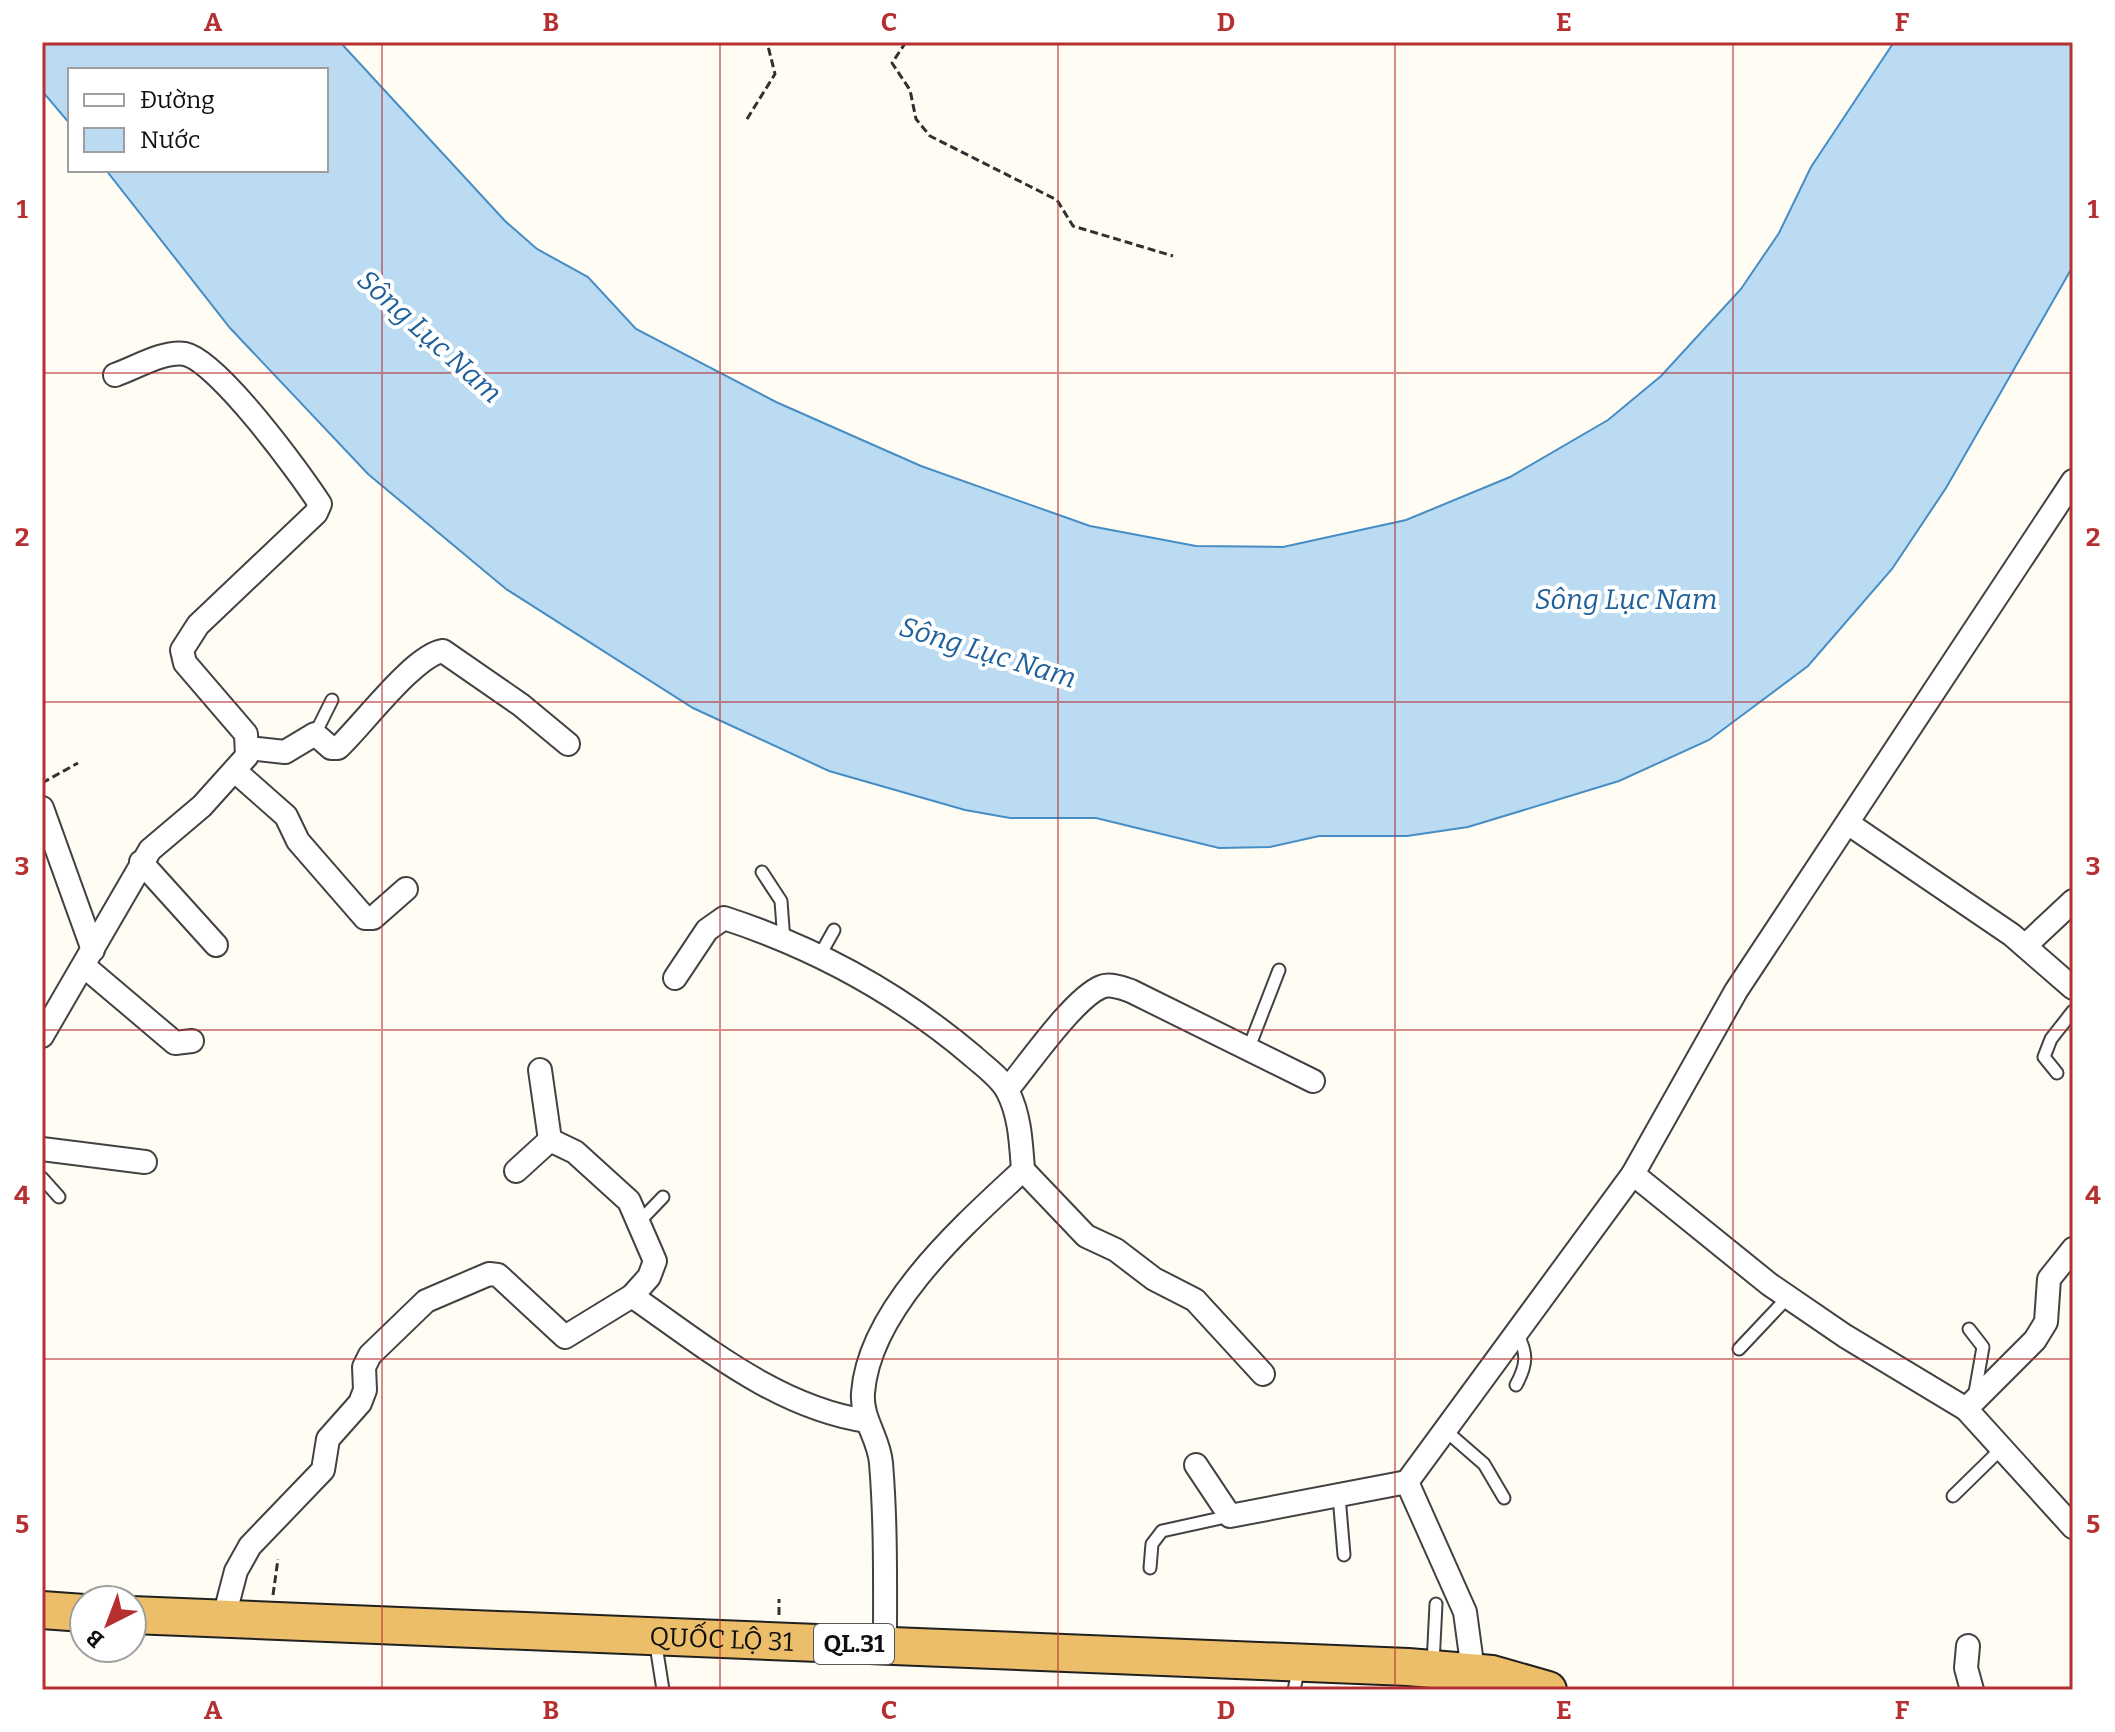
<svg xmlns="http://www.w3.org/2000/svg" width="2115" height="1732" font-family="Bitter,serif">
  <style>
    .water { fill: #badbf2; stroke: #468dc5; stroke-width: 2 }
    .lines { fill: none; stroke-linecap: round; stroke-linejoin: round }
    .service-casing { stroke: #424242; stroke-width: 15 }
    .minor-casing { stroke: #424242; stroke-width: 26 }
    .trunk-casing { stroke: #202020; stroke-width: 40 }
    .path { stroke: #313131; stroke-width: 3; stroke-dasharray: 8 4; stroke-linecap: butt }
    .service { stroke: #fff; stroke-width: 11 }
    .minor { stroke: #fff; stroke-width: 22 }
    .trunk { stroke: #edbe6a; stroke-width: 36 }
    .grid { fill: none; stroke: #b73031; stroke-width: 2; stroke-opacity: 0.55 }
    .labels { text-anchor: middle; stroke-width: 8; stroke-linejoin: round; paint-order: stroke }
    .shield { fill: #fff; stroke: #575757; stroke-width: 2 }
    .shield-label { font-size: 24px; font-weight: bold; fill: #0f0f0f }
    .street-label { font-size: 26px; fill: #0f0f0f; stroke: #fff }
    .water-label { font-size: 28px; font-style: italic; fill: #20609a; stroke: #fff }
    .neatline { fill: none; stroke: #b73031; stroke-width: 3 }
    .grid-label { font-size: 26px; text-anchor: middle; font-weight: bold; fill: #b73031 }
  </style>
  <rect width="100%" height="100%" fill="#fefcf3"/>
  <!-- water -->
  <path class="water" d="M42,42h298l165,179 32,28 51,28 48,52 140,73 145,64 169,60 106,20 87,1 123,-27 104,-43 98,-57 53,-44 80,-87 38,-56 32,-66 83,-125h179v224l-127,222 -54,81 -84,97 -99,74 -90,41 -151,46 -61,9h-88l-49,11 -51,1 -123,-30h-86l-45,-8 -136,-39 -136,-63 -187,-119 -138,-115 -138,-146 -124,-158h220v-100h-256v54l-28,-33z"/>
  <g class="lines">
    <defs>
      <g id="service">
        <path d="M315,734l17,-34"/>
        <path d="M762,872l19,29 3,40"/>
        <path d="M820,955l14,-25"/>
        <path d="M1248,1050l31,-80"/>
        <path d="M2057,1073l-13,-16 7,-18 22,-28"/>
        <path d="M42,1178l17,19"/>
        <path d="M639,1222l24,-25"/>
        <path d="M1969,1329l14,18 -9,51"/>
        <path d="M1739,1349l49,-52"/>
        <path d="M1516,1385c11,-20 12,-32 1,-51"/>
        <path d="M1446,1431l38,33 20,34"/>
        <path d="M1339,1496l5,59"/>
        <path d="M1953,1496l49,-48"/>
        <path d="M1150,1568l2,-24 10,-13 68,-15"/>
        <path d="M655,1639l8,51"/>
        <path d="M1433,1664l3,-60"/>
        <path d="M1294,1690l5,-23"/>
      </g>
      <g id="minor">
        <path d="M2073,481l-337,510 -103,183 136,110 76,52 121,73 107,118"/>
        <path d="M248,748l37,4 30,-18 16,14h7c23,-21 76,-93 105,-97l78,54 47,39"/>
        <path d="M235,771l51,45 12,25 67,77h8l33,-29"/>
        <path d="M42,808l51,142"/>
        <path d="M1849,824l163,111 61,53"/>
        <path d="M141,862l75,83"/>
        <path d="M2025,946l48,-45"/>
        <path d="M84,966l91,77 17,-2"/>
        <path d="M675,978l32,-48 17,-12c92,30 176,76 250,139 11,10 27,21 34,35 12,24 13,51 15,78 -58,54 -154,138 -160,223 -2,26 16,45 18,70 5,60 4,122 4,183"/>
        <path d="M42,1036l108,-186 52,-44 45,-50 -1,-22 -61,-71 -3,-13 16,-25 118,-112 4,-9c-20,-31 -102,-143 -135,-150 -20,-4 -50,14 -70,21"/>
        <path d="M540,1070l10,70"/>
        <path d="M1007,1090c21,-25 66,-91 94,-103 9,-4 21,1 30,4l182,90"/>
        <path d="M42,1149l103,13"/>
        <path d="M1023,1170l63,66 30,14 38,29 41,21 68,74"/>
        <path d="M516,1171l34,-31 25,12 54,49 26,60 -6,16 -17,19"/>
        <path d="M1966,1409l69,-69 11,-18 3,-43 24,-30"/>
        <path d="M1196,1465l34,51 177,-34"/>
        <path d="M224,1617l12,-46 14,-25 73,-76 5,-31 32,-36 5,-13 -1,-23 6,-12 56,-54 63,-27 9,1 67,62 67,-41c72,50 146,112 235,125"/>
        <path d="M1968,1646l-2,22 6,22"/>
        <path d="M1473,1671l-8,-59 -58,-130 226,-308"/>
      </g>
      <g id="trunk">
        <path d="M42,1610l42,3"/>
        <path id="s1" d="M132,1615l1276,52 84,7 56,16"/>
      </g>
    </defs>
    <!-- service casing -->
    <use href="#service" class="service-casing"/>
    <!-- minor casing -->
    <use href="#minor" class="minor-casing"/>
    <!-- trunk casing -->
    <use href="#trunk" class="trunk-casing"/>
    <!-- path -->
    <g class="path">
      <path d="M906,42l-14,21 18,27 6,29 14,17 127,64 16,26 100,30"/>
      <path d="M747,119l28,-45 -8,-32"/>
      <path d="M42,783l36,-20"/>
      <path d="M273,1595l5,-36"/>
      <path d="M779,1615v-16"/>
    </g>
    <!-- service -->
    <use href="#service" class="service"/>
    <!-- minor -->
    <use href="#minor" class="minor"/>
    <!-- trunk -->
    <use href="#trunk" class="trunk"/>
  </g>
  <!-- grid -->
  <path class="grid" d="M382,42v1648M720,42v1648M1058,42v1648M1395,42v1648M1733,42v1648M42,373h2031M42,702h2031M42,1030h2031M42,1359h2031"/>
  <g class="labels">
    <!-- shield labels -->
    <rect class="shield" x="814" y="1624" width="80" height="40" rx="6"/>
    <g class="shield-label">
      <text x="854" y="1652">QL.31</text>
    </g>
    <!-- street labels -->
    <g class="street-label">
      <text dy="9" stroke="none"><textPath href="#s1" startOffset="590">QUỐC LỘ 31</textPath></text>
    </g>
    <!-- water labels -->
    <g class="water-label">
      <text transform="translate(430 336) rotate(42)" y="10">Sông Lục Nam</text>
      <text x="1626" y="609">Sông Lục Nam</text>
      <text transform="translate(988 652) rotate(17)" y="10">Sông Lục Nam</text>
    </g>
  </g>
  <!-- border -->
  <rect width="2115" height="1732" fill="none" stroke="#ffffff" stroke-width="88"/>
  <!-- legend -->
  <rect x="68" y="68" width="260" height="104" fill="#ffffff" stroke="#9f9f9f" stroke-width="2"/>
  <rect x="84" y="94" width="40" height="12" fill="#ffffff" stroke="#9f9f9f" stroke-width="2"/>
  <text x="140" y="108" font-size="24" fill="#0f0f0f">Đường</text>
  <rect x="84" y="128" width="40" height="24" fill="#badbf2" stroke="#9f9f9f" stroke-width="2"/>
  <text x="140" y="148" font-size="24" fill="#0f0f0f">Nước</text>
  <!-- north arrow -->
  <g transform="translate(108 1624) rotate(222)"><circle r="38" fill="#ffffff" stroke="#9f9f9f" stroke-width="2"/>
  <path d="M0-6L14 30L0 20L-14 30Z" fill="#b73031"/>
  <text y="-12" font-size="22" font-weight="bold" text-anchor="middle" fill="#0f0f0f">B</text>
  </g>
  <rect x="44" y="44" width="2027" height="1644" class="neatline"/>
  <g class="grid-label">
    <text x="213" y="31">A</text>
    <text x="551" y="31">B</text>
    <text x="889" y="31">C</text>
    <text x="1226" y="31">D</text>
    <text x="1564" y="31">E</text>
    <text x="1902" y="31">F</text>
    <text x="22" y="218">1</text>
    <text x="2093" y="218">1</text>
    <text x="22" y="546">2</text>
    <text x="2093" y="546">2</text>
    <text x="22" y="875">3</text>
    <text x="2093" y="875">3</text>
    <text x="22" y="1204">4</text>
    <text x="2093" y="1204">4</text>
    <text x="22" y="1533">5</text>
    <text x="2093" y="1533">5</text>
    <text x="213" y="1719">A</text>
    <text x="551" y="1719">B</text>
    <text x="889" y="1719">C</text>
    <text x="1226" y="1719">D</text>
    <text x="1564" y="1719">E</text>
    <text x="1902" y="1719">F</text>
  </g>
</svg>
